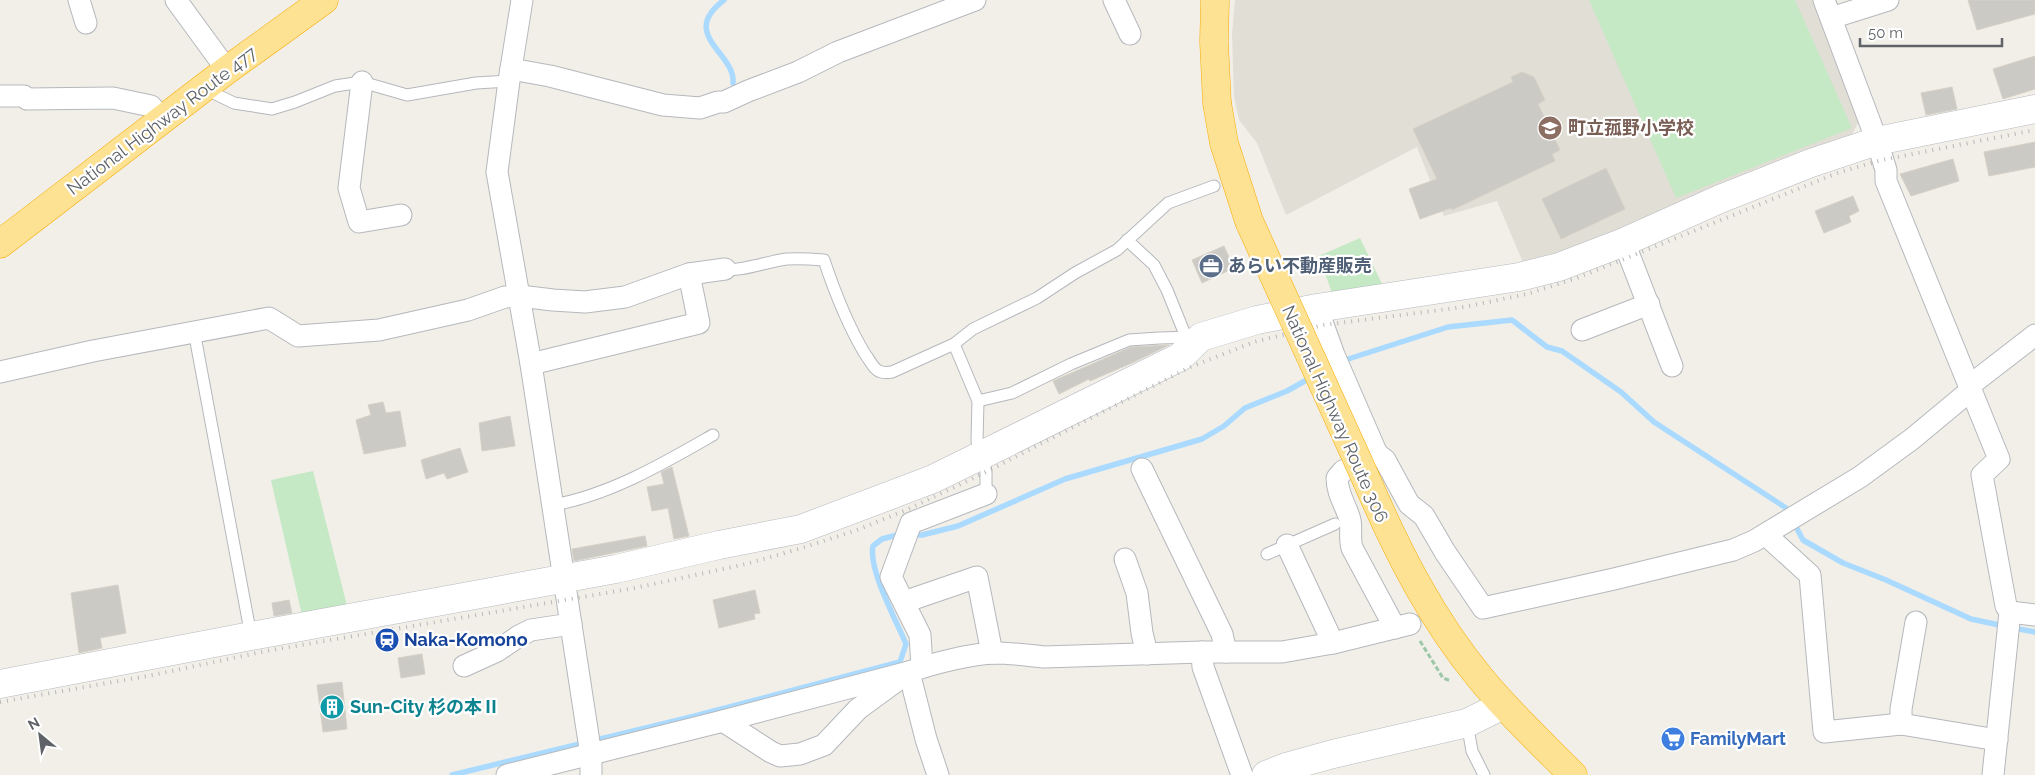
<svg xmlns="http://www.w3.org/2000/svg" width="2035" height="775" font-family="Raleway,'Noto Sans JP',sans-serif">
  <style>
    .education { fill: #e1ded6 }
    .green { fill: #c5e8c5 }
    .lines { fill: none; stroke-linecap: round; stroke-linejoin: round }
    .stream { stroke: #aadaff; stroke-width: 5.5 }
    .building { fill: #cccac5; stroke: #d6d1c6 }
    .lane-casing { stroke: #b5b8bc; stroke-width: 13 }
    .street-casing { stroke: #b5b8bc; stroke-width: 23 }
    .secondary-casing { stroke: #b6babf; stroke-width: 29 }
    .highway-casing { stroke: #f9ab00; stroke-width: 29 }
    .path { stroke: #9cc7a9; stroke-width: 3; stroke-dasharray: 5 2.5; stroke-linecap: butt }
    .lane { stroke: #fff; stroke-width: 11 }
    .street { stroke: #fff; stroke-width: 21 }
    .secondary { stroke: #fff; stroke-width: 28 }
    .highway { stroke: #fde293; stroke-width: 28 }
    .rail { stroke: #b6b7b8; stroke-width: 4; stroke-dasharray: 1 6; stroke-linecap: butt }
    .highway-bridge-casing { stroke: #f9ab00; stroke-width: 29; stroke-linecap: butt }
    .highway-bridge { stroke: #fde293; stroke-width: 28 }
    .labels { text-anchor: middle; stroke-width: 4.5; stroke-linejoin: round; paint-order: stroke }
    .street-label { font-size: 18px; fill: #5f6368; stroke: #fff }
    .education-label { font-size: 18px; font-weight: bold; fill: #785e54; stroke: #fff; text-anchor: start }
    .service-label { font-size: 18px; font-weight: bold; fill: #4e5e75; stroke: #fff; text-anchor: start }
    .transit-label { font-size: 18px; font-weight: bold; fill: #164399; stroke: #fff; text-anchor: start }
    .culture-label { font-size: 18px; font-weight: bold; fill: #0d838f; stroke: #fff; text-anchor: start }
    .shop-label { font-size: 18px; font-weight: bold; fill: #366cbe; stroke: #fff; text-anchor: start }
  </style>
  <rect width="100%" height="100%" fill="#f1efe8"/>
  <!-- education -->
  <path class="education" d="M1235,0h579l47,118 -10,18 -245,103 -82,26 -27,-64 -53,15 -27,-69 -131,68 -29,-72 -18,-23 -5,-24 -2,-62z"/>
  <!-- green -->
  <g class="green">
    <path d="M1589,0h206l57,128 -176,70z"/>
    <path d="M1360,238l22,46 -50,9 -13,-37z"/>
    <path d="M313,471l34,135 -45,9 -31,-135z"/>
  </g>
  <g class="lines">
    <!-- stream -->
    <g class="stream">
      <path d="M724,0c-46,35 12,53 9,83"/>
      <path d="M1342,361l106,-34 64,-7 35,27 15,4 59,41 33,30 132,86 17,32 40,23 43,17 85,39 33,7"/>
      <path d="M912,535h10l36,-9 107,-47 137,-40 22,-13 21,-18 42,-17 25,-14"/>
      <path d="M2013,628l22,4"/>
      <path d="M452,775l239,-58 209,-55 6,-18c-10,-24 -38,-75 -33,-98l9,-7 19,-5"/>
    </g>
  </g>
  <!-- building -->
  <g class="building">
    <path d="M1968,0h67v14l-58,16z"/>
    <path d="M2035,56v33l-32,10 -10,-30z"/>
    <path d="M1522,72l12,5 11,23 -7,4 22,46 -8,4 3,7 -103,49 -1,-2 -31,11 -11,-30 28,-10 -24,-50 100,-47 -2,-5z"/>
    <path d="M1952,87l5,22 -31,6 -5,-22z"/>
    <path d="M2035,142v25l-46,9 -5,-24z"/>
    <path d="M1953,159l6,22 -48,15 -11,-22z"/>
    <path d="M1606,168l19,41 -64,30 -19,-40z"/>
    <path d="M1853,196l6,15 -10,5 2,6 -27,11 -9,-22z"/>
    <path d="M1224,246l10,22 -32,15 -10,-23z"/>
    <path d="M1169,345l-35,17 -44,19 -1,-2 -30,15 -6,-13 78,-34z"/>
    <path d="M383,402l3,11 14,-2 6,35 -42,8 -8,-34 15,-5 -3,-10z"/>
    <path d="M510,416l5,30 -33,5 -3,-28z"/>
    <path d="M460,448l8,24 -21,7 -3,-6 -18,6 -5,-19z"/>
    <path d="M672,467l17,69 -15,3 -6,-31 -16,3 -5,-24 17,-3 -3,-12z"/>
    <path d="M645,536l2,10 -73,15 -2,-12z"/>
    <path d="M118,585l8,48 -26,5 2,10 -23,5 -8,-60z"/>
    <path d="M755,590l5,23 -6,1 1,5 -36,9 -6,-28z"/>
    <path d="M289,600l3,13 -18,3 -2,-13z"/>
    <path d="M422,654l3,20 -24,4 -3,-20z"/>
    <path d="M342,682l5,47 -24,3 -6,-47z"/>
  </g>
  <g class="lines">
    <defs>
      <g id="lane">
        <path d="M205,89l29,14 38,6 23,-7 40,-16 27,-4 45,13 69,-12 33,-2"/>
        <path d="M1127,240l27,25 13,25 19,47"/>
        <path d="M725,269c11,4 48,-9 62,-10 12,-1 25,0 37,1 11,33 23,64 41,94 4,5 7,12 12,16 4,3 9,3 15,2l62,-28"/>
        <path d="M194,331l57,305"/>
        <path d="M978,401l34,-8 59,-29 58,-24 30,-2 35,-1"/>
        <path d="M986,494v-22l-3,-19 -6,-12 1,-40 -24,-57 19,-15 64,-31 38,-25 42,-23 51,-47 46,-17"/>
        <path d="M553,505c57,-10 111,-42 160,-70"/>
        <path d="M1267,554l68,-30"/>
        <path d="M1467,723l5,28 12,24"/>
      </g>
      <g id="street">
        <path d="M79,0l7,23"/>
        <path d="M176,0l51,70"/>
        <path d="M522,0l-13,81 -12,91 34,192 60,391v20"/>
        <path d="M1114,0l16,34"/>
        <path d="M1824,0l53,141 9,29v11l113,278 -17,16 24,131 4,6 -17,163"/>
        <path d="M1831,18l57,-18"/>
        <path d="M511,69l39,7 113,29 37,3 18,-6h6l24,-11 50,-19 40,-20 137,-52"/>
        <path d="M362,82l-13,106 10,34 42,-7"/>
        <path d="M0,96h24l3,3 86,-1 38,8 11,14"/>
        <path d="M1624,242l48,124"/>
        <path d="M1317,308l17,47 43,99"/>
        <path d="M1582,330l67,-26"/>
        <path d="M531,364l168,-41 -10,-49"/>
        <path d="M0,372l93,-21 176,-33 29,18 81,-6 89,-20 37,-13 15,-1 33,4 32,2 40,-5 64,-23 36,-5"/>
        <path d="M1969,386l66,-51"/>
        <path d="M1142,469l80,165 4,18"/>
        <path d="M1766,535l44,40 14,157 77,-8 96,16"/>
        <path d="M1287,545l46,98"/>
        <path d="M1125,559l12,34 5,40 5,21"/>
        <path d="M904,602l73,-25 15,76"/>
        <path d="M2010,612l25,3"/>
        <path d="M1395,628l-43,-80c-3,-10 0,-19 -2,-28 -4,-15 -13,-26 -13,-42l6,-7 34,-17 8,6 24,44 15,12 21,36 38,56 131,-29 119,-29 21,-9 106,-64 52,-38 59,-49"/>
        <path d="M1202,652l1,15 39,108"/>
        <path d="M464,666l33,-15 22,-15 12,-6 40,-6"/>
        <path d="M922,667l-2,-32 -29,-58 20,-54 75,-29"/>
        <path d="M909,672l17,67 12,36"/>
        <path d="M723,721l48,31 9,4 20,-2 24,-9 34,-36 41,-30"/>
        <path d="M1901,724v-15l15,-87"/>
        <path d="M507,775l216,-54 186,-49c22,-8 61,-18 84,-19 17,0 34,2 51,4l158,-5h80l51,-9 77,-19"/>
      </g>
      <g id="secondary">
        <path d="M0,684l251,-48 365,-67 103,-24 82,-16 132,-50 247,-122 21,-20 56,-17 60,-12 202,-31 40,-10 65,-25 96,-43 91,-36 66,-22 158,-32"/>
        <path d="M1266,775l20,-8 47,-13 134,-31 36,-18"/>
      </g>
      <g id="highway">
        <path d="M1215,0l-1,42 3,61"/>
        <path d="M0,244l227,-174 97,-70"/>
        <path d="M1367,481c30,70 65,139 114,198 28,34 61,65 92,96"/>
      </g>
    </defs>
    <!-- lane casing -->
    <use href="#lane" class="lane-casing"/>
    <!-- street casing -->
    <use href="#street" class="street-casing"/>
    <!-- secondary casing -->
    <use href="#secondary" class="secondary-casing"/>
    <!-- highway casing -->
    <use href="#highway" class="highway-casing"/>
    <!-- path -->
    <path class="path" d="M1420,641l23,37 8,3"/>
    <!-- lane -->
    <use href="#lane" class="lane"/>
    <!-- street -->
    <use href="#street" class="street"/>
    <!-- secondary -->
    <use href="#secondary" class="secondary"/>
    <!-- highway -->
    <use href="#highway" class="highway"/>
    <!-- rail -->
    <path class="rail" d="M0,702l153,-27 113,-24 369,-63 111,-24 56,-16 55,-18 47,-19 82,-39 202,-104 66,-26 69,-17 141,-18 63,-13 50,-16 263,-106 42,-12 153,-30"/>
    <defs>
      <path id="highway-bridge" d="M1217,103l7,40 25,78 118,260"/>
    </defs>
    <!-- highway-bridge casing -->
    <use href="#highway-bridge" class="highway-bridge-casing"/>
    <!-- highway-bridge -->
    <use href="#highway-bridge" class="highway-bridge"/>
  </g>
  <!-- icons -->
  <defs>
    <symbol id="school-disc" viewBox="-11 -11 22 22"><circle r="9.5" fill="#8d6e63" stroke="#fff"/><path d="M0-5L7-2L0 1L-7-2ZM-4 1L0 2.5L4 1V4Q0 6-4 4Z" fill="#fff"/></symbol>
    <symbol id="office-disc" viewBox="-11 -11 22 22"><circle r="9.5" fill="#5c6f8a" stroke="#fff"/><path d="M-6-3h4V-5.5h4V-3h4V5H-6ZM-1-4.5V-3h2v-1.5ZM-6 0V1H6V0Z" fill="#fff"/></symbol>
    <symbol id="station-disc" viewBox="-11 -11 22 22"><circle r="9.5" fill="#1a4fb4" stroke="#fff"/><path d="M-3-6H3Q5-6 5-4V2Q5 4 3 4L4.5 6H3L1.5 4h-3L-3 6H-4.5L-3 4Q-5 4-5 2V-4Q-5-6-3-6ZM-3.5-4v3h7v-3ZM-3.5 1v1.5H-2V1ZM2 1v1.5H3.5V1Z" fill="#fff"/></symbol>
    <symbol id="building-disc" viewBox="-11 -11 22 22"><circle r="9.5" fill="#0f9aa8" stroke="#fff"/><path d="M-4-6H4V6H1V3H-1V6H-4ZM-2.5-4.3h1.7v1.8h-1.7ZM.8-4.3h1.7v1.8H.8ZM-2.5-1h1.7V.8h-1.7ZM.8-1h1.7V.8H.8Z" fill="#fff"/></symbol>
    <symbol id="supermarket-disc" viewBox="-11 -11 22 22"><circle r="9.5" fill="#3f7fe0" stroke="#fff"/><path d="M-6-5.5h2.5l.6 2H6L4.5 2H-2.5L-4.4-4H-6ZM-1.5 3.2a1.3 1.3 0 1 0 .1 0ZM3 3.2a1.3 1.3 0 1 0 .1 0Z" fill="#fff"/></symbol>
  </defs>
  <g fill-rule="evenodd">
    <use href="#school-disc" x="1536" y="114" width="28" height="28"/>
    <use href="#office-disc" x="1197" y="252" width="28" height="28"/>
    <use href="#station-disc" x="373" y="626" width="28" height="28"/>
    <use href="#building-disc" x="318" y="693" width="28" height="28"/>
    <use href="#supermarket-disc" x="1659" y="725" width="28" height="28"/>
  </g>
  <g class="labels">
    <!-- street labels -->
    <g class="street-label">
      <text transform="translate(162 121) rotate(-37)" y="6">National Highway Route 477</text>
      <text transform="translate(1335 414) rotate(66)" y="6">National Highway Route 306</text>
    </g>
    <!-- education labels -->
    <g class="education-label">
      <text x="1568" y="134">町立菰野小学校</text>
    </g>
    <!-- service labels -->
    <g class="service-label">
      <text x="1228" y="272">あらい不動産販売</text>
    </g>
    <!-- transit labels -->
    <g class="transit-label">
      <text x="404" y="646">Naka-Komono</text>
    </g>
    <!-- culture labels -->
    <g class="culture-label">
      <text x="350" y="713">Sun-City 杉の本Ⅱ</text>
    </g>
    <!-- shop labels -->
    <g class="shop-label">
      <text x="1690" y="745">FamilyMart</text>
    </g>
  </g>
  <!-- north arrow -->
  <g transform="translate(40 735) rotate(331)" stroke="#ffffff" stroke-width="4" paint-order="stroke">
  <path d="M0-4L9 19L0 12L-9 19Z" fill="#5f6368"/>
  <text y="-8" font-size="14" font-weight="bold" text-anchor="middle" fill="#5f6368">N</text>
  </g>
  <!-- scale -->
  <path d="M1860 38v8h142v-8" fill="none" stroke="#5f6368" stroke-width="2.5"/>
  <text x="1868" y="38" font-size="15" fill="#5f6368" stroke="#ffffff" stroke-width="4" paint-order="stroke">50 m</text>
</svg>
